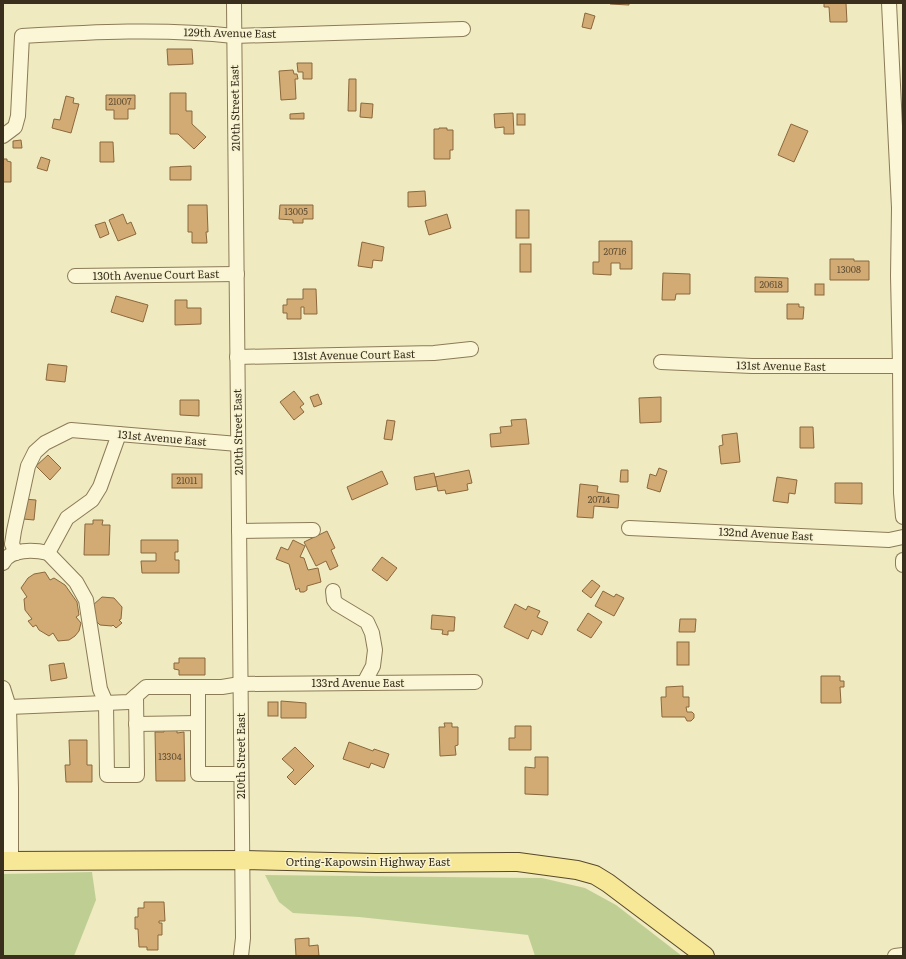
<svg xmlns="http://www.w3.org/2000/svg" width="906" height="959" font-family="Literata,serif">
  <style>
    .green { fill: #bfcf94 }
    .building { fill: #d1aa74; stroke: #8b683c }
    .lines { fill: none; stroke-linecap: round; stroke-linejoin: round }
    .minor-casing { stroke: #8b7b57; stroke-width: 16 }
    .major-casing { stroke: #58482c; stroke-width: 20 }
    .minor { stroke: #fbf6d5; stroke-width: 14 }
    .major { stroke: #f6e896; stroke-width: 18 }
    .labels { text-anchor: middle; stroke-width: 3; stroke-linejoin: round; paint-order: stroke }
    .number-label { font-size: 9px; fill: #604e33 }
    .street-label { font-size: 11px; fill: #3a2f1d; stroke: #f7f3d1 }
  </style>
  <rect width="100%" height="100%" fill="#f0eac1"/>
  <!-- green -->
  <g class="green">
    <path d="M92,872l4,28 -22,56h-71v-82z"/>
    <path d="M265,875l277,3 43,10 31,17 66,51h-147l-7,-21 -169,-18 -66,-4 -14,-11z"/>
  </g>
  <!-- building -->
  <g class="building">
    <path d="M610,3h19v2l-19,-1z"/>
    <path d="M824,3h22l1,19h-17l-1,-15h-5z"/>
    <path d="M585,13l10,3 -4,13 -9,-2z"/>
    <path d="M167,49h25l1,15 -25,1z"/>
    <path d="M297,63h15v16h-9v-7h-5z"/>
    <path d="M293,70l1,4h3l1,5h-3l1,20 -15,1 -2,-29z"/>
    <path d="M349,79h7v32h-8z"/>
    <path d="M170,93h16v18h6v13l14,13 -12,12 -16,-15h-8z"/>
    <path d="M106,95h29v14h-7v10h-14v-9h-8z"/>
    <path d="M66,96l8,2 -1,5 6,1 -8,29 -19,-5 2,-9 6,1z"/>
    <path d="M361,103l12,1 -1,14 -12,-1z"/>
    <path d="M304,113v6h-14v-5z"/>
    <path d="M513,113l1,21h-10v-7l-9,1 -1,-14z"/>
    <rect x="517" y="114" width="8" height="11"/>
    <path d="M791,124l17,7 -14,31 -16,-7z"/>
    <path d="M439,128h8v2h6v20h-3v9h-16v-30h5z"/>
    <path d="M21,140l1,8h-9v-7z"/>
    <path d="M100,142h13l1,20h-14z"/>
    <path d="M41,157l9,3 -3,11 -10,-3z"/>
    <path d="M3,159h4v2l4,1v20h-8z"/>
    <path d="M191,166v14h-21v-13z"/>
    <path d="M425,191l1,15 -18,1v-15z"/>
    <path d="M188,205h19l1,27h-2l1,11h-15v-11h-4z"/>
    <path d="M280,205h33v14h-10v4h-10v-3l-14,-1z"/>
    <rect x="516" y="210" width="13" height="28"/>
    <path d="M123,214l4,10 4,-2 5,12 -18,7 -9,-21z"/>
    <path d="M447,214l4,14 -22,7 -4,-14z"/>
    <path d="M105,222l4,12 -9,4 -5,-13z"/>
    <path d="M599,241h33v28h-12v-6h-9v12l-18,-1v-12h6z"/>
    <path d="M362,242l22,5 -2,14 -9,-1 -1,8 -14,-2z"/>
    <rect x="520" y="244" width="11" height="28"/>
    <path d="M830,259h24v2h15v19h-39z"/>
    <path d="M663,273l27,1v20h-14l-1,6h-13z"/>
    <path d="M755,277l33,1v14h-33z"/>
    <rect x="815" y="284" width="9" height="11"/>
    <path d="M303,289h13l1,25h-13v-7h-3v12h-14v-6h-4v-8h4v-6h16z"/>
    <path d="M116,296l32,9 -5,17 -32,-10z"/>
    <path d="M175,300h12v8h14v16l-26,1z"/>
    <path d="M787,304h12v3h5l-1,12h-16z"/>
    <path d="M48,364l19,2 -2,16 -19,-2z"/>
    <path d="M294,391l10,13 -4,3 4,5 -10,8 -14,-18z"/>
    <path d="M318,394l4,10 -8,3 -4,-10z"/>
    <path d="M661,397v25l-21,1 -1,-25z"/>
    <path d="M180,400h19v16l-19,-1z"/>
    <path d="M526,419l3,25 -38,3 -1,-13 11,-1 -1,-6 12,-1 -1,-6z"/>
    <path d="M387,420l8,1 -3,19 -8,-1z"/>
    <path d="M800,427h13l1,21h-14z"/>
    <path d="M737,433l3,29 -19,2 -2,-18 4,-1 -1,-10z"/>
    <path d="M48,455l13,13 -11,12 -14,-14z"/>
    <path d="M659,468l8,3 -7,21 -13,-4 3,-14 6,2z"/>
    <path d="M469,470l3,13 -5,1 1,6 -22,4 -1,-4 -7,1 -3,-14z"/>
    <path d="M621,470h7v12h-8z"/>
    <path d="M382,471l6,13 -36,16 -5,-13z"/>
    <path d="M434,473l3,13 -21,4 -2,-13z"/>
    <rect x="172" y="474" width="30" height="14"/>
    <path d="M777,477l20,3 -2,14 -6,-1 -1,10 -15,-2z"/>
    <path d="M835,483h27v21l-27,-1z"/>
    <path d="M580,484l18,2 -1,6 22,3 -1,13 -24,-2 -1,12 -16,-1z"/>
    <path d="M24,499l12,1 -2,20 -11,-1z"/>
    <path d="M93,520h10l-1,5h8l-1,30h-25l1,-31h8z"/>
    <path d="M327,531l8,17 -4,2 7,16 -8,4 -4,-9 -10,5 -12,-24z"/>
    <path d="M141,540h37v12h-3v8h4v13h-37l-1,-12h15v-8h-15z"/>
    <path d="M293,540l12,6 -5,11 4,1 4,12 10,-2 3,14 -14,4v4l-3,2h-4l-1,-4 -3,2 -7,-26 -13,-5 5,-12 7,3z"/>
    <path d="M382,557l15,11 -10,13 -15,-11z"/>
    <path d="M45,572l5,8 4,-2 11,7 12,17 2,13 -3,2 5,6 -2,8 -4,5 -6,4 -11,1 -5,-8 -4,3 -10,-6 -3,-5 -3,2 -5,-6 4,-2 -7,-9 -1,-11 3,-2 -6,-9 7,-10 6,-4z"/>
    <path d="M592,580l8,6 -9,12 -9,-7z"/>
    <path d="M603,591l11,6 2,-3 8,4 -10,18 -19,-10z"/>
    <path d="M102,597l12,1 8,9 -1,12 -2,1 3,3 -6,5 -3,-3 -1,1 -12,-1 -8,-8 1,-12z"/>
    <path d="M515,604l11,6 2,-4 12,5 -3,6 11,5 -6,13 -10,-5 -4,9 -24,-12z"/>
    <path d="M588,613l14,9 -11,16 -14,-8z"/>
    <path d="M432,615l23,2 -1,14h-6v4l-6,-1 1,-4 -12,-1z"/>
    <path d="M680,619h16l-1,13h-16z"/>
    <rect x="677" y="642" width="12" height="23"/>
    <path d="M179,658h26v17h-26v-5l-5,-1v-6h5z"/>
    <path d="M64,663l3,15 -16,3 -2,-16z"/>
    <path d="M821,676h19v5h4v6h-4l1,16h-20z"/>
    <path d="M683,686v11h6v10h-3l1,5h5l2,2v4l-3,3h-4l-2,-4h-23l-1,-20h5v-10z"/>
    <path d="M281,701l25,2v15h-25z"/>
    <rect x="268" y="702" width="10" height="14"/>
    <path d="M444,723h8v4h6v18l-3,1 1,9 -16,1 -1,-29h6z"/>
    <path d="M164,726h13v7l7,-1 1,49h-29l-1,-49h9z"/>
    <path d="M515,726h16v24h-22v-12h6z"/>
    <path d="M69,740h18v25h5v17h-26l-1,-17h5z"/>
    <path d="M349,742l24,9 1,-2 15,5 -5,14 -13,-5 -2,5 -26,-9z"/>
    <path d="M295,747l19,19 -19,19 -8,-8 7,-7 -12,-11z"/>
    <path d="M535,757h13v38l-23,-1v-27l10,1z"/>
    <path d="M144,902h20l1,19h-6v2h3v12h-4v15h-11v-3h-8l-1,-18h-3v-12h3v-9h6z"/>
    <path d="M309,938v8l9,-1 1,11h-23l-1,-17z"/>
  </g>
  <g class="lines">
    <defs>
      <g id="minor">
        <path d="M234,3l9,935 -2,18"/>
        <path d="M889,3l10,205 -1,68 2,90 1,127 2,24"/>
        <path d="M3,136l12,-9 3,-11 4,-80c70,-4 142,-8 212,0l229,-7"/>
        <path d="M75,276l162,-2"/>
        <path d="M237,357l197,-4 37,-4"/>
        <path d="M661,362l91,4h148"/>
        <path d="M629,528l260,12 14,-3"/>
        <path d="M239,531l74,-1"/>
        <path d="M16,553l-4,-9 2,-13 14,-65 7,-14 10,-9 26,-13 167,14"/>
        <path d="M48,553l28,29 10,18 14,89 6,14 1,72h30l-1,-79"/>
        <path d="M903,560v5"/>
        <path d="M3,563c7,-15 32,-13 45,-10l19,-35 25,-18 8,-13 19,-53"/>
        <path d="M333,591l1,9 3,4 30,18 5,11 3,17 -2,16 -9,17"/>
        <path d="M198,687v87h43"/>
        <path d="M3,688l6,19 2,81v73"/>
        <path d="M9,707l120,-5 17,-15h76l18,-3 235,-2"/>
        <path d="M136,724l62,-1"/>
        <path d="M895,956l8,-1"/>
      </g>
      <path id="major" d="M3,861l239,-1 134,3 142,-1 59,8 18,5 13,8 97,73"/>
    </defs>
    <!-- minor casing -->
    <use href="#minor" class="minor-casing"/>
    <!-- major casing -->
    <use href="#major" class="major-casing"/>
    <!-- minor -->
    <use href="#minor" class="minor"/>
    <!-- major -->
    <use href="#major" class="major"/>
  </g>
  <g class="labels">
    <!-- number labels -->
    <g class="number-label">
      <text x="120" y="105">21007</text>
      <text x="296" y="215">13005</text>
      <text x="615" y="255">20716</text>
      <text x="849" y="273">13008</text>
      <text x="771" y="288">20618</text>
      <text x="187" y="484">21011</text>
      <text x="599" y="503">20714</text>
      <text x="170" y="760">13304</text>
    </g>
    <!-- street labels -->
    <g class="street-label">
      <text transform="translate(230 33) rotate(1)" y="4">129th Avenue East</text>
      <text transform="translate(235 108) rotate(-91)" y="4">210th Street East</text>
      <text transform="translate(156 275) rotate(-1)" y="4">130th Avenue Court East</text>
      <text transform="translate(354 355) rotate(-1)" y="4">131st Avenue Court East</text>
      <text transform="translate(781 366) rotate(1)" y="4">131st Avenue East</text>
      <text transform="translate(238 432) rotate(-91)" y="4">210th Street East</text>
      <text transform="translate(162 438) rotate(5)" y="4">131st Avenue East</text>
      <text transform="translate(766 534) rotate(3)" y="4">132nd Avenue East</text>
      <text x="358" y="687">133rd Avenue East</text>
      <text transform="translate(241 756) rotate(-90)" y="4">210th Street East</text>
      <text x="368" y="866">Orting-Kapowsin Highway East</text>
    </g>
  </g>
  <!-- border -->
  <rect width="906" height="959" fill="none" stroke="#3a2f1d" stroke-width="8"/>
</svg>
